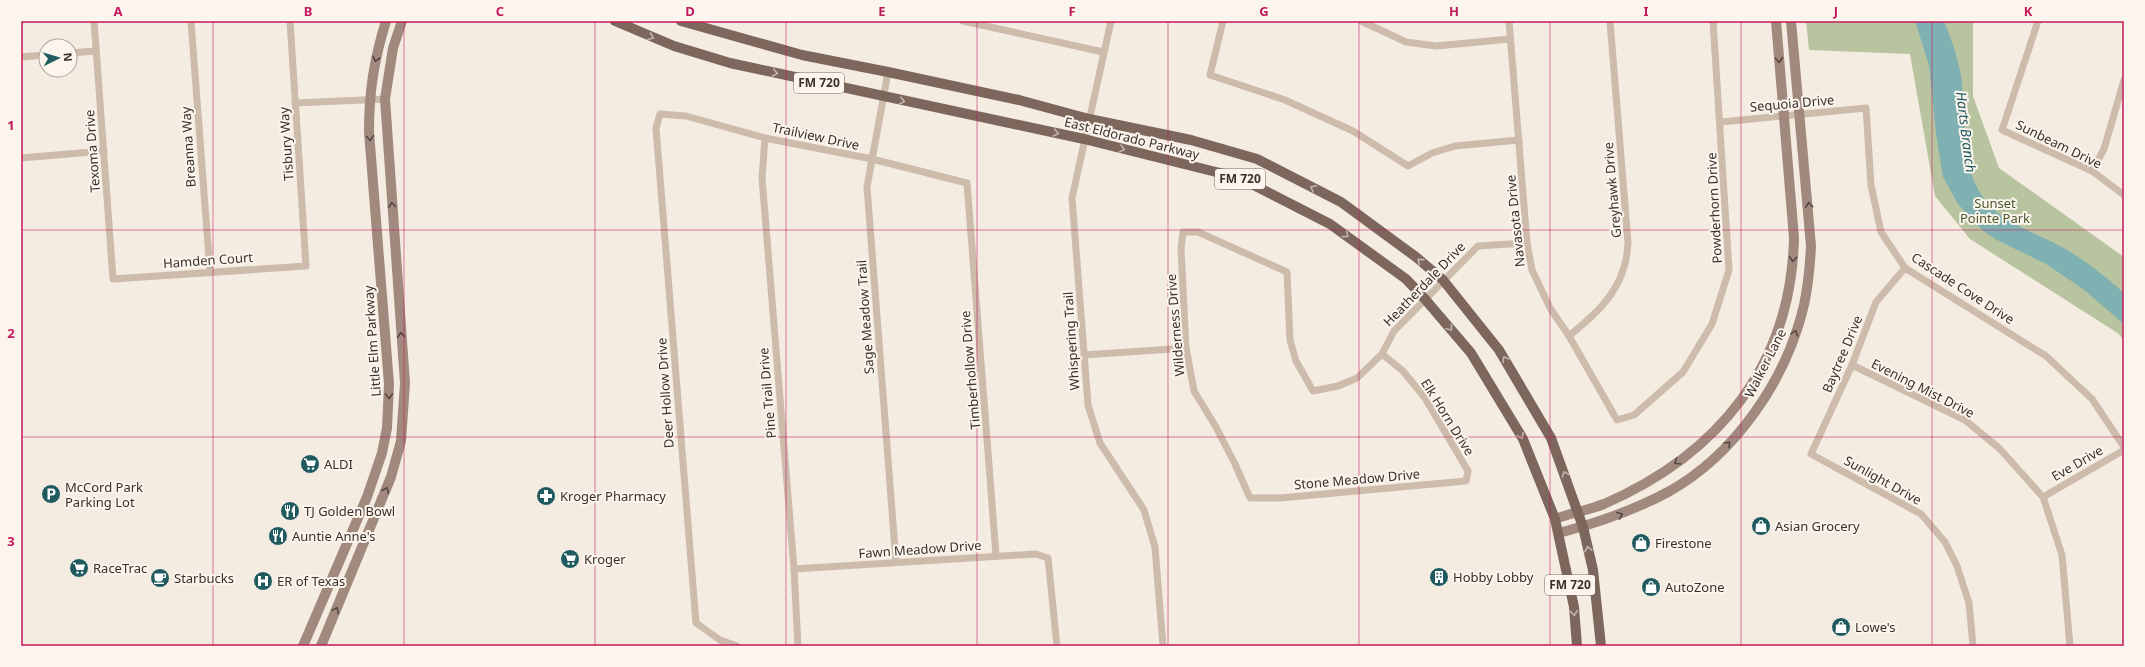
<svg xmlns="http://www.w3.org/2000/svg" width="2145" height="667" font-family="'Noto Sans',sans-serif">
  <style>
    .green { fill: #b8c4a0 }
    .water { fill: #7fb0b2 }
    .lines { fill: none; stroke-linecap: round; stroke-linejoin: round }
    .street { stroke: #cdbbac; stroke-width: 7 }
    .secondary { stroke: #a18a7d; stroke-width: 10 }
    .primary { stroke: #7d675c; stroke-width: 10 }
    .oneway { stroke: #c2b5ac }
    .oneway2 { stroke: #544640 }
    .grid { fill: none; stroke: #c2185b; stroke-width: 1; stroke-opacity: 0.55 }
    .labels { text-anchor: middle; stroke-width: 4; stroke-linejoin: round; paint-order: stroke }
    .shield { fill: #fbf5ee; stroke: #756b66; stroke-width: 1 }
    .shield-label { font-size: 12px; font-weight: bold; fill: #3b302b }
    .street-label { font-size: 13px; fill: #3b302b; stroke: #fbf5ee }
    .park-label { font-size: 13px; fill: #4a5a2e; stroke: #fbf5ee }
    .poi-label { font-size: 13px; fill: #3b302b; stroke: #fbf5ee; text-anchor: start }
    .water-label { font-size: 14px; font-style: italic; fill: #1f5a5e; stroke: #fbf5ee }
    .neatline { fill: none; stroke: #c2185b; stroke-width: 1.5 }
    .grid-label { font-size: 13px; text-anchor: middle; font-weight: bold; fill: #c2185b }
  </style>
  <rect width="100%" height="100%" fill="#f4ebe1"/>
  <!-- green -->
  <path class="green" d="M1806,21h167v75l26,72 125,89v84l-5,-7 -149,-95 -35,-43 -25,-142 -101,-4z"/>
  <!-- water -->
  <path class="water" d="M1915,21h29c7,18 14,36 17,55 7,46 -5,102 36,136 21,17 49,25 72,39 20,12 38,27 55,42v31l-41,-35 -37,-25 -49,-24 -15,-10 -24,-26 -15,-27 -7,-43 -7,-69z"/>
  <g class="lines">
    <!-- street -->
    <g class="street">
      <path d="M94,21l19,258 193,-13 -16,-245"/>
      <path d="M191,21l19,251"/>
      <path d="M963,21l140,31"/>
      <path d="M1111,21l-39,177 16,207 12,38 44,67 11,37 8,99"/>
      <path d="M1223,21l-13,54 75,25 68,31 55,35 24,-13 23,-7 64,-6"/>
      <path d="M1361,21l45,21 30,4 74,-7"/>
      <path d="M1509,21l18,222 5,27 18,38 19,28 48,84 17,-5 49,-43 29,-48 17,-54 -16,-249"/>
      <path d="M2038,21l-36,109 90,41 32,24"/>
      <path d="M70,53l26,-2"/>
      <path d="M21,57l25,-2"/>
      <path d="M888,72l-21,115 29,375"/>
      <path d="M295,103l90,-4"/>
      <path d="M1721,122l145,-14 5,77 10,47 24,36 141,88 46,43 32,48"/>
      <path d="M765,138l-3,40 32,391 4,77"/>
      <path d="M21,158l83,-7"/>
      <path d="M2092,171l12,-22 20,-69"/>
      <path d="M1905,268l-29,34 -24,63 -41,89 110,60 24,28 12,24 12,37 4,43"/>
      <path d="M1569,336c23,-19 47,-39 55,-69 3,-7 3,-16 4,-24l-18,-222"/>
      <path d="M1382,354l21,17 22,27 43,73 -2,10 -186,17h-30l-15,-34 -19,-37 -22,-36 -8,-43 -5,-99 2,-17h15l89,40 3,68 6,21 17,30 25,-5 19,-8 25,-24 12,-23 84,-85 49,-3"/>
      <path d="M1084,355l102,-7"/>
      <path d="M1852,365l113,55 34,28 44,49 19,58 8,91"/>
      <path d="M2043,497l81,-47"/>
      <path d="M794,569l242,-15 12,4 9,88"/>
      <path d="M737,646l-17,-6 -24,-17 -40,-495 4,-14 26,2 79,22 107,21 95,24 29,372"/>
    </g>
    <!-- secondary -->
    <g class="secondary">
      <path d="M1555,519c16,-6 34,-9 49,-15 115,-50 187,-139 190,-266l-18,-217"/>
      <path d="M1559,533c38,-10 74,-22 109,-41 67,-37 119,-113 136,-187 4,-19 6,-39 7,-59l-20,-225"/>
      <path d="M303,646l64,-149 15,-44 5,-25 2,-44 -20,-252c0,-41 5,-72 17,-111"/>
      <path d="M321,646l70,-169 10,-36 4,-58 -20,-284 8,-51 9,-27"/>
    </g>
    <!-- primary -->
    <g class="primary">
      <path d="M615,21l59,25 56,17 354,76 156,39 90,46 76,55 18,19 47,55 52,86 32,80 19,88 3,39"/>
      <path d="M681,21l121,34 86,17 131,28 70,19 102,21 66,19 84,43 75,55 27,23 56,70 52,88 32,89 10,43 8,76"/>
    </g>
  </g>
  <!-- one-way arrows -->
  <defs><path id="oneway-chevron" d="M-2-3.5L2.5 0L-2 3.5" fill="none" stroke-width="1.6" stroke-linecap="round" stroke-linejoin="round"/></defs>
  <g class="oneway">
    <use href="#oneway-chevron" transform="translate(651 37) rotate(22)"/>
    <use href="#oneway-chevron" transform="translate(775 73) rotate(12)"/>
    <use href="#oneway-chevron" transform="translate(902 101) rotate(12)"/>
    <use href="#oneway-chevron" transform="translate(1056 133) rotate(12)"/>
    <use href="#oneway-chevron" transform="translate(1122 149) rotate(14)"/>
    <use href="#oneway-chevron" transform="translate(1313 188) rotate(-153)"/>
    <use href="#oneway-chevron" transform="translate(1346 235) rotate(36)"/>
    <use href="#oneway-chevron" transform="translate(1420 261) rotate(-140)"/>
    <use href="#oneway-chevron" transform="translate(1450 328) rotate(50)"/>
    <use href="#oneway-chevron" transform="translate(1505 359) rotate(-121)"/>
    <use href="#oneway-chevron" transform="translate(1521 436) rotate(61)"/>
    <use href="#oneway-chevron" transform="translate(1565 474) rotate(-110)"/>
    <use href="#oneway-chevron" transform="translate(1588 549) rotate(-102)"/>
    <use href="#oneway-chevron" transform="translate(1574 613) rotate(84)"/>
  </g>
  <g class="oneway2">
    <use href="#oneway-chevron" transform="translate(376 59) rotate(102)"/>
    <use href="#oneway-chevron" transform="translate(1779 60) rotate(85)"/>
    <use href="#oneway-chevron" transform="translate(370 138) rotate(86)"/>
    <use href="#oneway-chevron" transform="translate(392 205) rotate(-94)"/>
    <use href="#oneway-chevron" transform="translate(1809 205) rotate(-95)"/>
    <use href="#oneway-chevron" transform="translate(1793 259) rotate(93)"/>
    <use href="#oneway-chevron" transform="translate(1795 333) rotate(-70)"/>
    <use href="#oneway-chevron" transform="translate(401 335) rotate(-94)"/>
    <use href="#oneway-chevron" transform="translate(389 396) rotate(90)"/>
    <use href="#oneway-chevron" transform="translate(1728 444) rotate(-47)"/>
    <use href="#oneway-chevron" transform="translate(1677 462) rotate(145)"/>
    <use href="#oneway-chevron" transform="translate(386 490) rotate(-68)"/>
    <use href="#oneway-chevron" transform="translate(1620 515) rotate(-23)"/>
    <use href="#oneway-chevron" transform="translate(336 610) rotate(-66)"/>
  </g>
  <!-- grid -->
  <path class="grid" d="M213,21v625M404,21v625M595,21v625M786,21v625M977,21v625M1168,21v625M1359,21v625M1550,21v625M1741,21v625M1932,21v625M21,230h2103M21,437h2103"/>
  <!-- icons -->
  <defs>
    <symbol id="supermarket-disc" viewBox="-11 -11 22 22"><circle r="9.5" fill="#1f5a5e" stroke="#fbf5ee"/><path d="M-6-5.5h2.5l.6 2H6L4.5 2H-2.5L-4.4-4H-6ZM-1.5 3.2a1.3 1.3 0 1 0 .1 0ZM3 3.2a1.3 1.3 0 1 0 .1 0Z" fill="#fff"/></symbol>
    <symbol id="parking-disc" viewBox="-11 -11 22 22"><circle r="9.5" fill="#1f5a5e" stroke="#fbf5ee"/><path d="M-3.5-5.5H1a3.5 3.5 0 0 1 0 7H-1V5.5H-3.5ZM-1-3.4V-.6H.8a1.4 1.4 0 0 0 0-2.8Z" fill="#fff"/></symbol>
    <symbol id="pharmacy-disc" viewBox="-11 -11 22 22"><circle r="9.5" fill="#1f5a5e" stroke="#fbf5ee"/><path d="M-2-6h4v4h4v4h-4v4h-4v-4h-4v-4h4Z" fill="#fff"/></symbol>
    <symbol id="restaurant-disc" viewBox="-11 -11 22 22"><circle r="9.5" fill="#1f5a5e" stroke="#fbf5ee"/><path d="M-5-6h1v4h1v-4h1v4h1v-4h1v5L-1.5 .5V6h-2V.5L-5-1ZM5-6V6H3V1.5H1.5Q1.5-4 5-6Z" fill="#fff"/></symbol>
    <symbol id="shop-disc" viewBox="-11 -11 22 22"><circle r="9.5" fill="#1f5a5e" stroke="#fbf5ee"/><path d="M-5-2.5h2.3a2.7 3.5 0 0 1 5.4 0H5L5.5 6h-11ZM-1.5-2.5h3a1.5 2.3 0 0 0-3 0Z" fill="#fff"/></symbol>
    <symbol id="building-disc" viewBox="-11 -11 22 22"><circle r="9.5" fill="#1f5a5e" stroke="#fbf5ee"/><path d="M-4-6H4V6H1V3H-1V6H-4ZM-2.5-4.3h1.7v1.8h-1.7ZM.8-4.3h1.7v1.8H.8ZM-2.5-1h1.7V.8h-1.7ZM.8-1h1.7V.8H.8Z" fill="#fff"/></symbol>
    <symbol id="cafe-disc" viewBox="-11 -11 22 22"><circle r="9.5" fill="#1f5a5e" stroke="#fbf5ee"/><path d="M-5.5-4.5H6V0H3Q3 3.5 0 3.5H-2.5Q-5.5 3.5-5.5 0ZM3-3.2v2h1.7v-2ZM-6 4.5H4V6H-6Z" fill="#fff"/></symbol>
    <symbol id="hospital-disc" viewBox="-11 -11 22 22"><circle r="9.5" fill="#1f5a5e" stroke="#fbf5ee"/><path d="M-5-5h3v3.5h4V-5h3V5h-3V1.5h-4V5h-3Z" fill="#fff"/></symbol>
  </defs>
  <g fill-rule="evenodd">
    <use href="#supermarket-disc" x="299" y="453" width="22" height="22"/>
    <use href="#parking-disc" x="40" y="483" width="22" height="22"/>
    <use href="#pharmacy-disc" x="535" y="485" width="22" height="22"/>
    <use href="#restaurant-disc" x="279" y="500" width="22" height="22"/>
    <use href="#shop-disc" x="1750" y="515" width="22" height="22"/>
    <use href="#restaurant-disc" x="267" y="525" width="22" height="22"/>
    <use href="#shop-disc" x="1630" y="532" width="22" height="22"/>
    <use href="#supermarket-disc" x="559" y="548" width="22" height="22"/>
    <use href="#supermarket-disc" x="68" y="557" width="22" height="22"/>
    <use href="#building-disc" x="1428" y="566" width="22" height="22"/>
    <use href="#cafe-disc" x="149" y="567" width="22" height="22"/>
    <use href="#hospital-disc" x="252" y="570" width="22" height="22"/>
    <use href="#shop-disc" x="1640" y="576" width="22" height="22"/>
    <use href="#shop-disc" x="1830" y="616" width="22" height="22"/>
  </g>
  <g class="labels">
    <!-- shield labels -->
    <g class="shield">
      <rect x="794" y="73" width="50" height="20" rx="3"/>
      <rect x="1215" y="169" width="50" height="20" rx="3"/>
      <rect x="1545" y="575" width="50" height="20" rx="3"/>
    </g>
    <g class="shield-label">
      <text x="819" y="87">FM 720</text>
      <text x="1240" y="183">FM 720</text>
      <text x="1570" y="589">FM 720</text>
    </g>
    <!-- street labels -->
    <g class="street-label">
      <text transform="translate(1792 103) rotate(-5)" y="5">Sequoia Drive</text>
      <text transform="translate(816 136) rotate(12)" y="5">Trailview Drive</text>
      <text transform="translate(1132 138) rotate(14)" y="5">East Eldorado Parkway</text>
      <text transform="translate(286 144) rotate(-94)" y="5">Tisbury Way</text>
      <text transform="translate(2059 144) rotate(26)" y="5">Sunbeam Drive</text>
      <text transform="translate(188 147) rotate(-94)" y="5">Breanna Way</text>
      <text transform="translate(92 151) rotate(-94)" y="5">Texoma Drive</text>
      <text transform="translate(1612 190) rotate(-95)" y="5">Greyhawk Drive</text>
      <text transform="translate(1714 208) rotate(-93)" y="5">Powderhorn Drive</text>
      <text transform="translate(1515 221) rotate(-96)" y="5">Navasota Drive</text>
      <text transform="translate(208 260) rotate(-4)" y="5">Hamden Court</text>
      <text transform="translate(1424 284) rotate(-46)" y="5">Heatherdale Drive</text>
      <text transform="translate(1963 288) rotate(33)" y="5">Cascade Cove Drive</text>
      <text transform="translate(865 317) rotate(-94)" y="5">Sage Meadow Trail</text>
      <text transform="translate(1175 325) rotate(-95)" y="5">Wilderness Drive</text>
      <text transform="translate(372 341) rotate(-94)" y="5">Little Elm Parkway</text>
      <text transform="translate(1071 341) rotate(-94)" y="5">Whispering Trail</text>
      <text transform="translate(1842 354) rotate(-67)" y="5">Baytree Drive</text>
      <text transform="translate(1765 363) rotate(-63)" y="5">Walker Lane</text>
      <text transform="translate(970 370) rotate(-95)" y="5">Timberhollow Drive</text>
      <text transform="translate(1923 388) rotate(27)" y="5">Evening Mist Drive</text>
      <text transform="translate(665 393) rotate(-94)" y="5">Deer Hollow Drive</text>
      <text transform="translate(767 393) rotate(-95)" y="5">Pine Trail Drive</text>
      <text transform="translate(1448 417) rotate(58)" y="5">Elk Horn Drive</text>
      <text transform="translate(2077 463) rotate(-30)" y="5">Eve Drive</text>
      <text transform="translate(1357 479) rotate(-5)" y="5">Stone Meadow Drive</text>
      <text transform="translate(1883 480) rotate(29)" y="5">Sunlight Drive</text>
      <text transform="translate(920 549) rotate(-4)" y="5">Fawn Meadow Drive</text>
    </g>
    <!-- park labels -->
    <g class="park-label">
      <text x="1995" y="208">Sunset<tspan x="1995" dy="15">Pointe Park</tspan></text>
    </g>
    <!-- poi labels -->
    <g class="poi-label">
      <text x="324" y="469">ALDI</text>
      <text x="65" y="492">McCord Park<tspan x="65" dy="15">Parking Lot</tspan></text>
      <text x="560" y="501">Kroger Pharmacy</text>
      <text x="304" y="516">TJ Golden Bowl</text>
      <text x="1775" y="531">Asian Grocery</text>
      <text x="292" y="541">Auntie Anne's</text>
      <text x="1655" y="548">Firestone</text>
      <text x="584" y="564">Kroger</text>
      <text x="93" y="573">RaceTrac</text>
      <text x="1453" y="582">Hobby Lobby</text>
      <text x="174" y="583">Starbucks</text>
      <text x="277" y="586">ER of Texas</text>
      <text x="1665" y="592">AutoZone</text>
      <text x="1855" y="632">Lowe's</text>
    </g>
    <!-- water labels -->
    <g class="water-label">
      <text transform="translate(1966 132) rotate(83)" y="5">Harts Branch</text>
    </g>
  </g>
  <!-- border -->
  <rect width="2145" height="667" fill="none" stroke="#fbf5ee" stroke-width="44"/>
  <!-- north arrow -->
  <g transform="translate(58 58) rotate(85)"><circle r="19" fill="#fbf5ee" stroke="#aea6a0"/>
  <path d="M0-3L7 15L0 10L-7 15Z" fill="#1f5a5e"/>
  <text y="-6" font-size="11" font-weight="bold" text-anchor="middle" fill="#3b302b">N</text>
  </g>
  <rect x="22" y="22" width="2101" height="623" class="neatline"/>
  <g class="grid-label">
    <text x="118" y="16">A</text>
    <text x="308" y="16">B</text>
    <text x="500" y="16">C</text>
    <text x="690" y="16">D</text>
    <text x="882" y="16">E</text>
    <text x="1072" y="16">F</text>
    <text x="1264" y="16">G</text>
    <text x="1454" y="16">H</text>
    <text x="1646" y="16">I</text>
    <text x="1836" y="16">J</text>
    <text x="2028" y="16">K</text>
    <text x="11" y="130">1</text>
    <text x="11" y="338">2</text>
    <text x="11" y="546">3</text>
  </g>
</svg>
